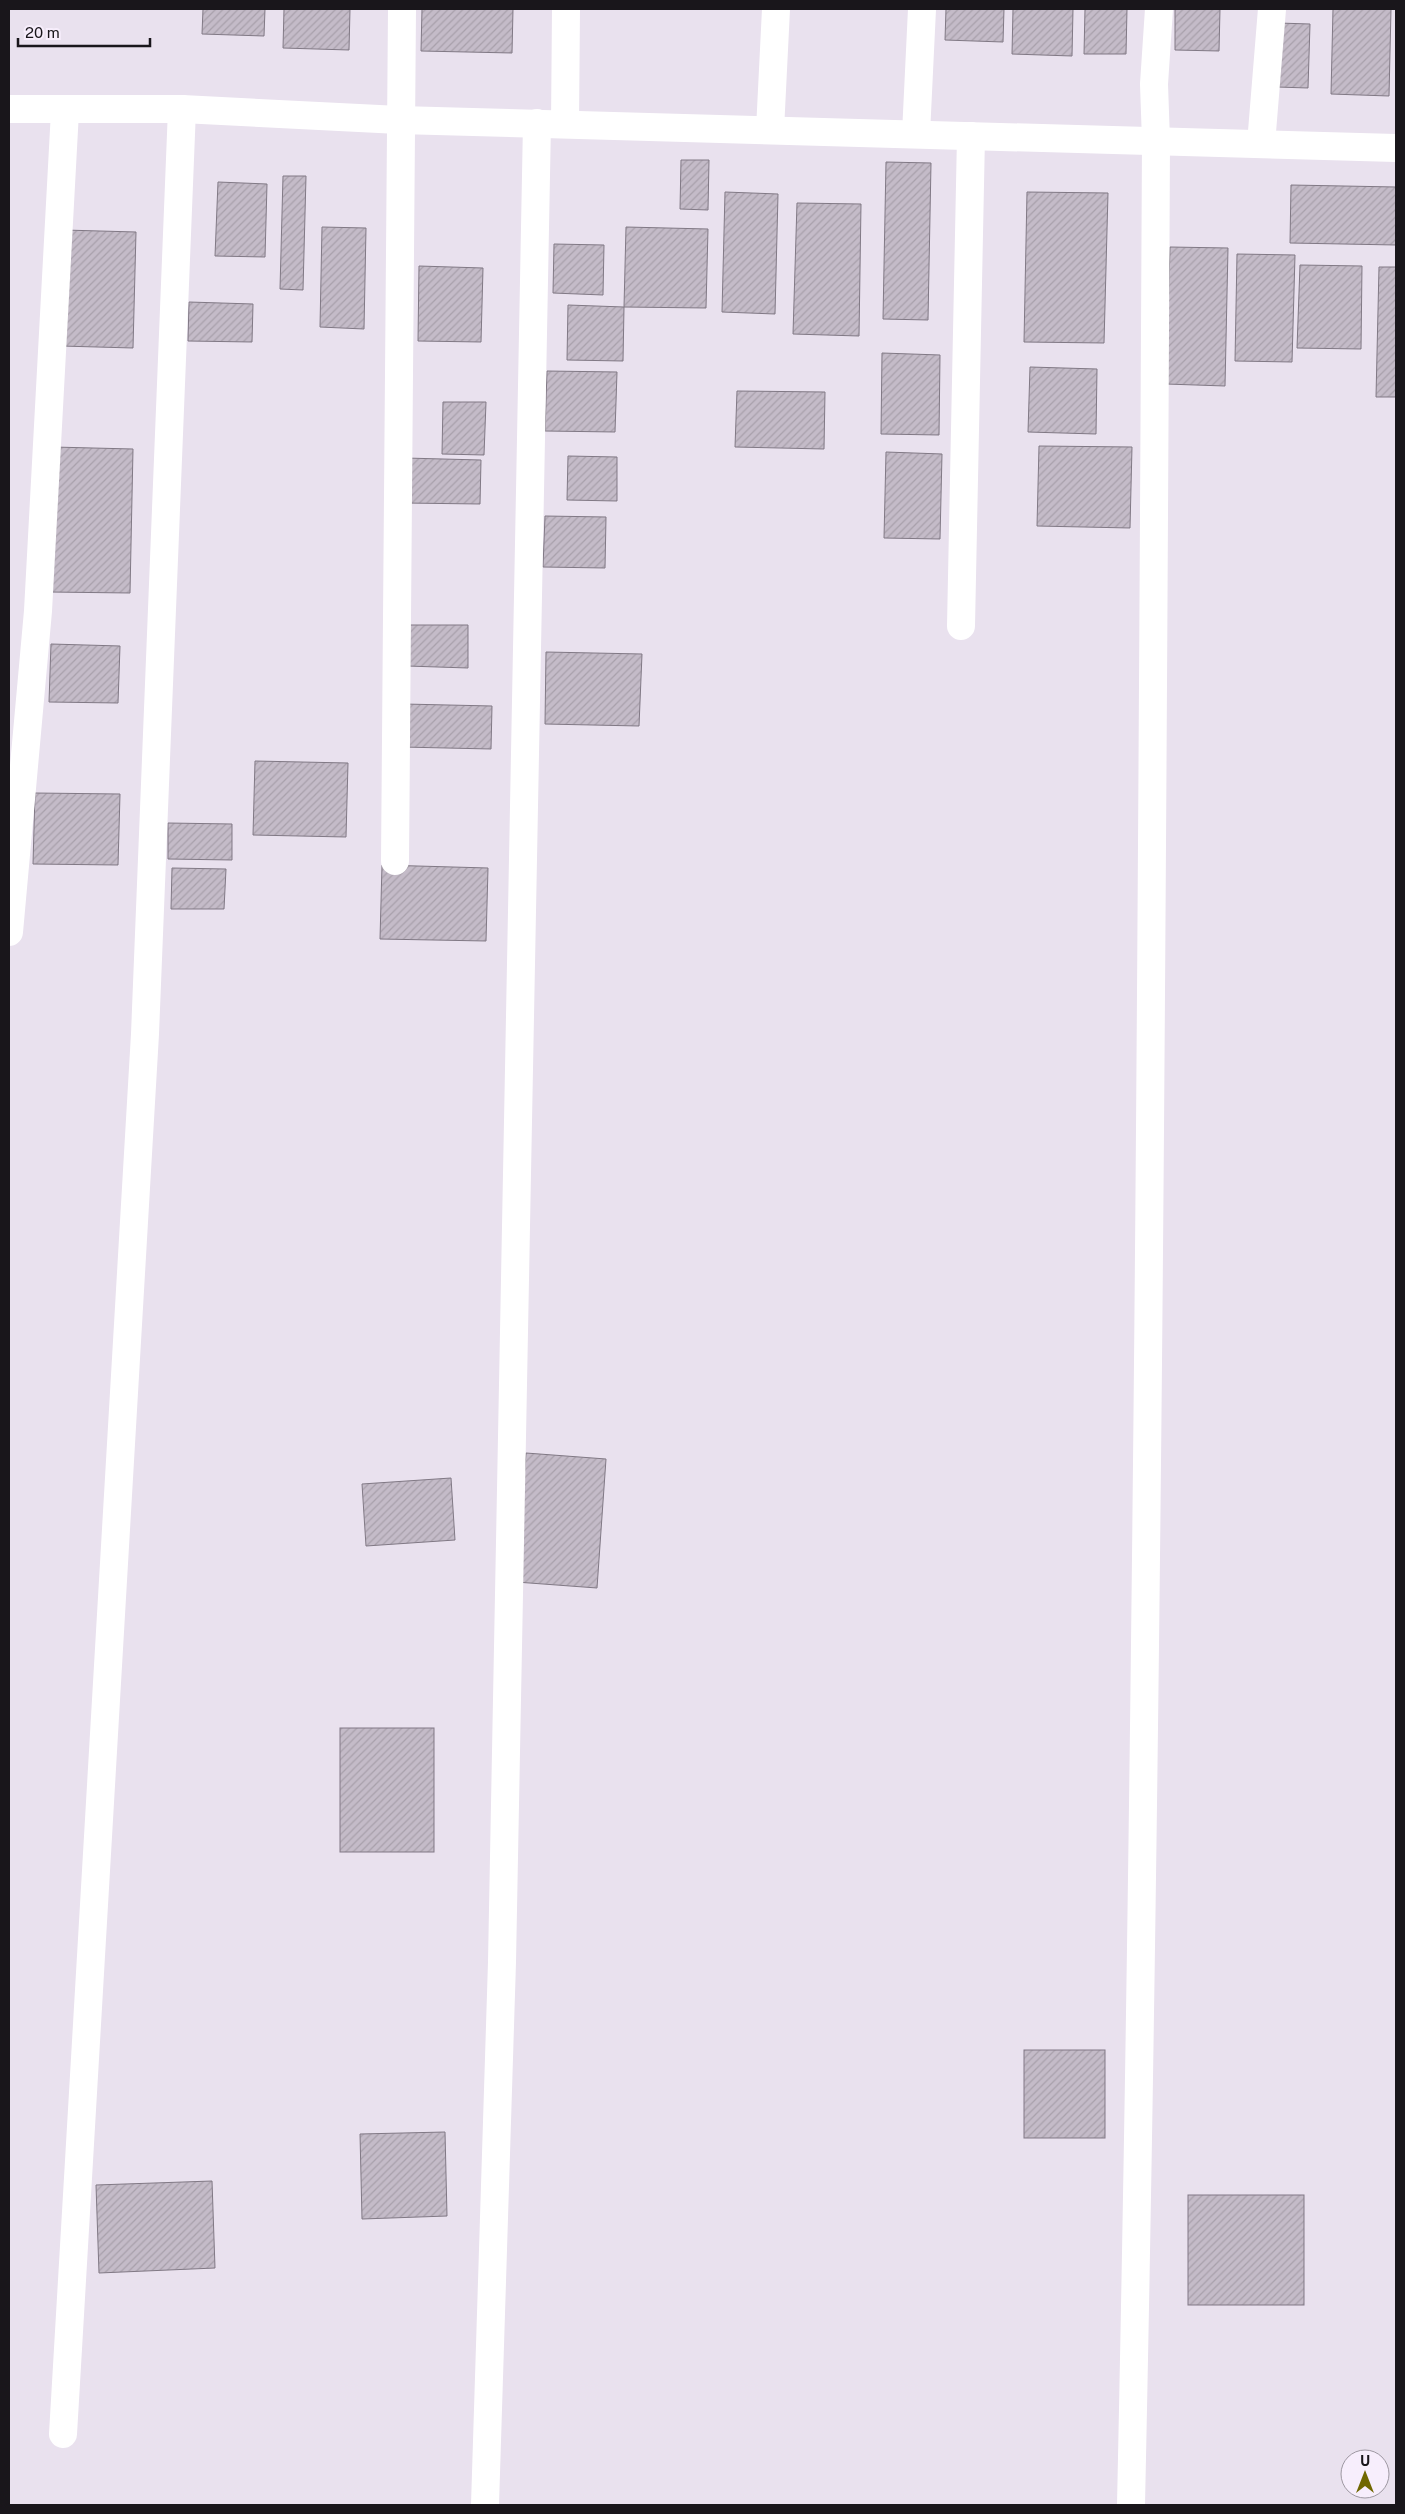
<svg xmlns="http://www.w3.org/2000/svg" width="1405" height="2514" font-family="'Public Sans',sans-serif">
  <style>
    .building { fill: url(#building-hatch); stroke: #817985 }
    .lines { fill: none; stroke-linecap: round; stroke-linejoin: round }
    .minor { stroke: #fff; stroke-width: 28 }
  </style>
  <defs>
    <pattern id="building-hatch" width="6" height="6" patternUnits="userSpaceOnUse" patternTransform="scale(1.25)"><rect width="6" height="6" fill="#c4bbc8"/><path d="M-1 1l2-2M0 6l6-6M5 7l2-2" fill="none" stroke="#a8a0ab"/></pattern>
  </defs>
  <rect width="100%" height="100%" fill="#e9e1ee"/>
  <!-- building -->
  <g class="building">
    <path d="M203,9h62l-1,27 -62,-2z"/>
    <path d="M284,9h66l-1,41 -66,-2z"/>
    <path d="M422,9h91l-1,44 -91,-2z"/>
    <path d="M946,9h58l-1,33 -58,-2z"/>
    <path d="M1013,9h60l-1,47 -60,-2z"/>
    <path d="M1085,9h42l-1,45h-42z"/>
    <path d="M1175,9h45l-1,42 -44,-1z"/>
    <path d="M1333,9h58l-2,87 -58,-2z"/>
    <path d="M1278,23l32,1 -2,64 -31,-1z"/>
    <path d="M681,160h28l-1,50 -28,-1z"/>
    <path d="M886,162l45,1 -3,157 -45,-1z"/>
    <path d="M283,176h23l-3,114 -23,-1z"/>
    <path d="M218,182l49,2 -2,73 -50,-1z"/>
    <path d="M1291,185l105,2v58l-106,-2z"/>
    <path d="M725,192l53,2 -3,120 -53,-2z"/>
    <path d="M1027,192l81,1 -4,150 -80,-1z"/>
    <path d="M797,203l64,1 -2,132 -66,-2z"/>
    <path d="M322,227l44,1 -2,101 -44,-2z"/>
    <path d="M626,227l82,2 -2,79 -82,-1z"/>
    <path d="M64,230l72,2 -3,116 -72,-2z"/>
    <path d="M554,244l50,1 -1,50 -50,-2z"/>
    <path d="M1170,247l58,1 -3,138 -59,-2z"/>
    <path d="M1237,254l58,1 -3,107 -57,-1z"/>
    <path d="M1300,265l62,1 -1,83 -64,-1z"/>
    <path d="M419,266l64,2 -2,74 -63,-1z"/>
    <path d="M1379,267h17v130h-20z"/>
    <path d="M189,302l64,2 -1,38 -64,-1z"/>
    <path d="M568,305l56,2 -1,54 -56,-1z"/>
    <path d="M882,353l58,2 -1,80 -58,-1z"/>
    <path d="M1030,367l67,2 -1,65 -68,-2z"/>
    <path d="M547,371l70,1 -2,60 -70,-1z"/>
    <path d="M737,391l88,1 -1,57 -89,-2z"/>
    <path d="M443,402h43l-2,53 -42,-1z"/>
    <path d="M1039,446l93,1 -2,81 -93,-2z"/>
    <path d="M53,447l80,2 -3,144 -81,-1z"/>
    <path d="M886,452l56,2 -2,85 -56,-1z"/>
    <path d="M568,456l49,1v44l-50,-1z"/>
    <path d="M405,458l76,2 -1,44 -76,-1z"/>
    <path d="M545,516l61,1 -1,51 -62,-1z"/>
    <path d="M408,625h60v43l-61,-2z"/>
    <path d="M51,644l69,2 -2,57 -69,-1z"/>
    <path d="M546,652l96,2 -3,72 -94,-2z"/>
    <path d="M404,704l88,2 -1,43 -89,-2z"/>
    <path d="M255,761l93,2 -2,74 -93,-2z"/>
    <path d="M35,793l85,1 -2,71 -85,-1z"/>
    <path d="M168,823l64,1v36l-64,-1z"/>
    <path d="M382,865l106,3 -2,73 -106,-2z"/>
    <path d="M172,868l54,1 -2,40h-53z"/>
    <path d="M526,1453l80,6 -9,129 -81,-6z"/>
    <path d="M451,1478l4,62 -89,6 -4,-62z"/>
    <rect x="340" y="1728" width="94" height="124"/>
    <rect x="1024" y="2050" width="81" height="88"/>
    <path d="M445,2132l2,84 -85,3 -2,-85z"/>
    <path d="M212,2181l3,87 -116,5 -3,-88z"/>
    <rect x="1188" y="2195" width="116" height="110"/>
  </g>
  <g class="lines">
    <!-- minor -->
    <g class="minor">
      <path d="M9,109h173l217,11 997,28"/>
      <path d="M565,124l1,-115"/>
      <path d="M770,130l6,-121"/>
      <path d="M916,134l6,-125"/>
      <path d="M1261,144l11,-135"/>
      <path d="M961,626l10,-490"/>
      <path d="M395,861l7,-852"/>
      <path d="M9,932l29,-321 27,-500"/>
      <path d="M63,2434l82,-1400 37,-925"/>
      <path d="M485,2505l17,-543 35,-1839"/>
      <path d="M1131,2505c17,-788 21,-1576 25,-2364l-2,-57 5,-75"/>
    </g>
  </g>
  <!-- border -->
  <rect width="1405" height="2514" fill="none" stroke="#19161b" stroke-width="20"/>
  <!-- north arrow -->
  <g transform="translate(1365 2474)"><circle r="24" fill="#f7eefc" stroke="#9e98a2"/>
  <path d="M0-4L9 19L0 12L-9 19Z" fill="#706700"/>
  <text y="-8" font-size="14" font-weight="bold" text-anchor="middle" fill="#19161b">U</text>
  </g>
  <!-- scale -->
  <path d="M18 38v8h132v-8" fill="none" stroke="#19161b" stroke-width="2.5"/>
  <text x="25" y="38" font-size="15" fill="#19161b" stroke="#f7eefc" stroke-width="4" paint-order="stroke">20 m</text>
</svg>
